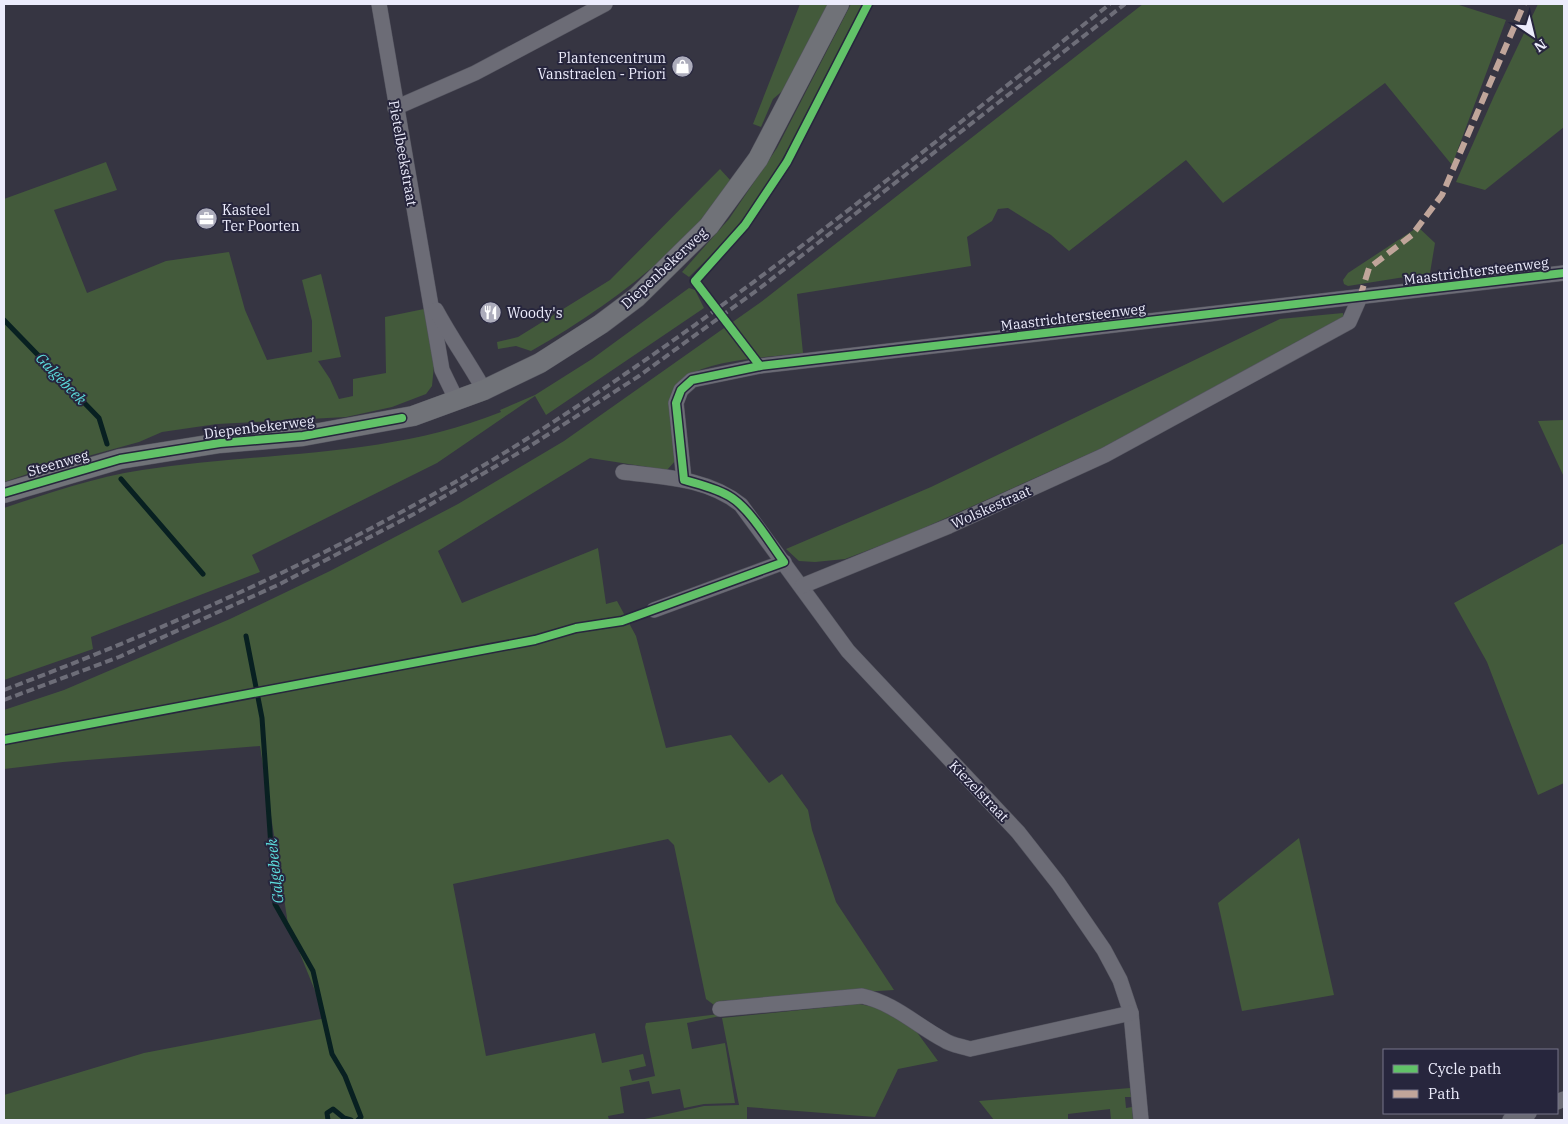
<svg xmlns="http://www.w3.org/2000/svg" width="1568" height="1124" font-family="'IBM Plex Serif',serif">
  <style>
    .green { fill: #435a3b }
    .lines { fill: none; stroke-linecap: round; stroke-linejoin: round }
    .stream { stroke: #082021; stroke-width: 5 }
    .minor-casing { stroke: #54545f; stroke-width: 16 }
    .secondary-casing { stroke: #54545f; stroke-width: 21 }
    .minor { stroke: #6c6c76; stroke-width: 15 }
    .secondary { stroke: #707278; stroke-width: 20 }
    .rail { stroke: #6d6d78; stroke-width: 4; stroke-dasharray: 8 4; stroke-linecap: butt }
    .quiet { stroke: #c0a59a; stroke-width: 6; stroke-dasharray: 12 6; stroke-linecap: butt }
    .cycleway-casing { stroke: #27263d; stroke-width: 11 }
    .cycleway { stroke: #61c268; stroke-width: 8 }
    .labels { text-anchor: middle; stroke-width: 4; stroke-linejoin: round; paint-order: stroke }
    .poi-label { font-size: 14px; fill: #ececfc; stroke: #27263d; text-anchor: start }
    .street-label { font-size: 14px; fill: #ececfc; stroke: #27263d }
    .water-label { font-size: 15px; font-style: italic; fill: #5cdddd; stroke: #27263d }
  </style>
  <rect width="100%" height="100%" fill="#363542"/>
  <!-- green -->
  <g class="green">
    <path d="M800,4h28l-42,84 -13,11 -12,28 -8,-3z"/>
    <path d="M851,4h12c-40,74 -72,154 -125,221 -14,19 -32,35 -49,52l-7,-5 47,-53 48,-71z"/>
    <path d="M1143,4h313l50,16 -54,145 -67,-82 -162,120 -37,-43 -117,91 -18,-16 -43,-27 -10,1 -6,12 -25,16 4,29 -174,28 6,59c-36,5 -87,5 -118,24l-9,83 -9,10 -77,-12 -152,93 24,52 136,-55 8,56 11,-3 19,35 30,112 65,-13 38,48 13,-9 26,36 4,20 24,72 58,88 -175,11v3l-5,1 -8,-6 -32,-154 -6,-6 -215,45 33,172 109,-23 7,30 41,-9 3,12 -17,4 3,11 23,-5 -10,-49 1,-4 73,-9 1,2 -33,7 5,26 33,-6 10,60 -31,1 -20,4 -4,-19 -28,5 -3,-13 -29,6 4,26 -16,3 1,4h-605v-25l140,-42 182,-35 -38,-94 -28,-178 -197,16 -59,7v-59l60,-20 166,-71 100,-48 128,-67 106,-63 197,-139z"/>
    <path d="M1538,4h26v123l-79,63 -29,-8 38,-86z"/>
    <path d="M106,162l11,28 -63,20 33,83 79,-32 63,-9 16,58 22,50 45,-8v-31l-10,-41 19,-6 20,83 -23,4 12,18 9,20 14,-3v-17l33,-6 -1,-56 39,-8 10,56 -2,21 -6,8 -34,13 -46,10 -129,7 -55,8 -23,10 -91,25 -44,15v-283z"/>
    <path d="M720,169l11,12c-14,17 -26,36 -41,51 -47,48 -101,86 -159,119l-15,-5 -18,3 -1,-7 21,-5 92,-57z"/>
    <path d="M1418,227l17,16 -5,30 -82,13 -4,-2 -1,-4 5,-7z"/>
    <path d="M689,288l6,2 9,18 -158,107 -11,-19 -98,67 -185,92 8,17 -169,65 2,12 -89,31v-172c45,-15 91,-31 138,-38 123,-19 241,-11 359,-58l-1,-2 35,-15 57,-36z"/>
    <path d="M1343,313v5l-241,130 -194,87 -63,24 -30,3 -16,-1 -13,-12 145,-62 349,-168z"/>
    <path d="M1564,420v57l-26,-56z"/>
    <path d="M1564,543v240l-26,12 -51,-133 -33,-59z"/>
    <path d="M1299,838l35,157 -92,16 -24,-108z"/>
    <path d="M859,1004l20,4 37,23 22,30 -40,8 -23,48 -128,-10v13h-107l64,-14 35,-1 -17,-87z"/>
    <path d="M1130,1088l1,9h-6l1,11 6,-1 1,13h-22l-1,-11 -42,5v6h-74l-15,-19z"/>
  </g>
  <g class="lines">
    <!-- stream -->
    <g class="stream">
      <path d="M4,320l95,98 8,26"/>
      <path d="M121,479l82,95"/>
      <path d="M246,636l16,82 13,186 38,67 19,83 13,22 16,41 -3,3"/>
      <path d="M328,1120l-1,-7 6,-4 11,9 7,2"/>
    </g>
    <defs>
      <g id="minor">
        <path d="M379,4l63,366 15,31"/>
        <path d="M395,108l80,-35 130,-69"/>
        <path d="M436,310c15,28 33,53 48,80"/>
        <path d="M623,472c40,5 85,6 118,33l107,146 170,181 40,51 46,67 16,30 11,33 10,107"/>
        <path d="M684,480l-8,-77 5,-13 11,-10 68,-14 804,-93"/>
        <path d="M802,586l147,-60 156,-71 244,-133 11,-25"/>
        <path d="M654,610l130,-48"/>
        <path d="M720,1009l142,-13c32,7 54,29 82,44 7,5 17,6 26,9l161,-36"/>
        <path d="M1557,1102l7,-3"/>
        <path d="M1510,1120l19,-7"/>
      </g>
      <path id="secondary" d="M4,493l116,-34 100,-16 83,-7 110,-20 71,-26 56,-27 61,-39 36,-27 72,-71 49,-67 81,-155"/>
    </defs>
    <!-- minor casing -->
    <use href="#minor" class="minor-casing"/>
    <!-- secondary casing -->
    <use href="#secondary" class="secondary-casing"/>
    <!-- minor -->
    <use href="#minor" class="minor"/>
    <!-- secondary -->
    <use href="#secondary" class="secondary"/>
    <!-- rail -->
    <g class="rail">
      <path d="M4,690c180,-68 357,-147 521,-250 206,-130 394,-286 585,-436"/>
      <path d="M4,700l115,-43 161,-73 134,-70 113,-66 112,-72 121,-88 365,-284"/>
    </g>
    <!-- quiet -->
    <path class="quiet" d="M1360,297l9,-29 43,-33 30,-40 82,-191"/>
    <defs>
      <g id="cycleway">
        <path d="M760,366l-65,-85 50,-56 42,-63 81,-158"/>
        <path d="M4,493l116,-34 100,-16 83,-7 99,-18"/>
        <path d="M4,740l531,-100 41,-12 46,-7 162,-59c-14,-19 -35,-55 -55,-66 -14,-8 -30,-12 -45,-16l-8,-77 5,-13 11,-10 68,-14 804,-93"/>
      </g>
    </defs>
    <!-- cycleway casing -->
    <use href="#cycleway" class="cycleway-casing"/>
    <!-- cycleway -->
    <use href="#cycleway" class="cycleway"/>
  </g>
  <!-- icons -->
  <defs>
    <symbol id="shop-disc" viewBox="-11 -11 22 22"><circle r="9.5" fill="#acacbb" stroke="#27263d"/><path d="M-5-2.5h2.3a2.7 3.5 0 0 1 5.4 0H5L5.5 6h-11ZM-1.5-2.5h3a1.5 2.3 0 0 0-3 0Z" fill="#fff"/></symbol>
    <symbol id="office-disc" viewBox="-11 -11 22 22"><circle r="9.5" fill="#acacbb" stroke="#27263d"/><path d="M-6-3h4V-5.5h4V-3h4V5H-6ZM-1-4.5V-3h2v-1.5ZM-6 0V1H6V0Z" fill="#fff"/></symbol>
    <symbol id="restaurant-disc" viewBox="-11 -11 22 22"><circle r="9.5" fill="#acacbb" stroke="#27263d"/><path d="M-5-6h1v4h1v-4h1v4h1v-4h1v5L-1.5 .5V6h-2V.5L-5-1ZM5-6V6H3V1.5H1.5Q1.5-4 5-6Z" fill="#fff"/></symbol>
  </defs>
  <g fill-rule="evenodd">
    <use href="#shop-disc" x="670" y="54" width="25" height="25"/>
    <use href="#office-disc" x="194" y="206" width="25" height="25"/>
    <use href="#restaurant-disc" x="478" y="300" width="25" height="25"/>
  </g>
  <g class="labels">
    <!-- poi labels -->
    <g class="poi-label">
      <text x="666" y="63" text-anchor="end">Plantencentrum<tspan x="666" dy="16">Vanstraelen - Priori</tspan></text>
      <text x="222" y="215">Kasteel<tspan x="222" dy="16">Ter Poorten</tspan></text>
      <text x="507" y="318">Woody's</text>
    </g>
    <!-- street labels -->
    <g class="street-label">
      <text transform="translate(403 153) rotate(80)" y="5">Pietelbeekstraat</text>
      <text transform="translate(664 268) rotate(-43)" y="5">Diepenbekerweg</text>
      <text transform="translate(1476 271) rotate(-7)" y="5">Maastrichtersteenweg</text>
      <text transform="translate(1073 317) rotate(-7)" y="5">Maastrichtersteenweg</text>
      <text transform="translate(259 427) rotate(-7)" y="5">Diepenbekerweg</text>
      <text transform="translate(58 463) rotate(-16)" y="5">Steenweg</text>
      <text transform="translate(991 507) rotate(-24)" y="5">Wolskestraat</text>
      <text transform="translate(979 791) rotate(46)" y="5">Kiezelstraat</text>
    </g>
    <!-- water labels -->
    <g class="water-label">
      <text transform="translate(61 379) rotate(46)" y="5">Galgebeek</text>
      <text transform="translate(275 871) rotate(-96)" y="5">Galgebeek</text>
    </g>
  </g>
  <!-- border -->
  <rect width="1568" height="1124" fill="none" stroke="#ececfc" stroke-width="10"/>
  <!-- legend -->
  <rect x="1383" y="1049" width="175" height="65" fill="#27263d" stroke="#767589"/>
  <rect x="1393" y="1065" width="25" height="8" fill="#61c268" stroke="#767589"/>
  <text x="1428" y="1074" font-size="15" fill="#ececfc">Cycle path</text>
  <rect x="1393" y="1090" width="25" height="8" fill="#c0a59a" stroke="#767589"/>
  <text x="1428" y="1099" font-size="15" fill="#ececfc">Path</text>
  <!-- north arrow -->
  <g transform="translate(1533 35) rotate(145)" stroke="#27263d" stroke-width="4" paint-order="stroke">
  <path d="M0-4L9 19L0 12L-9 19Z" fill="#ececfc"/>
  <text y="-8" font-size="14" font-weight="bold" text-anchor="middle" fill="#ececfc">N</text>
  </g>
</svg>
